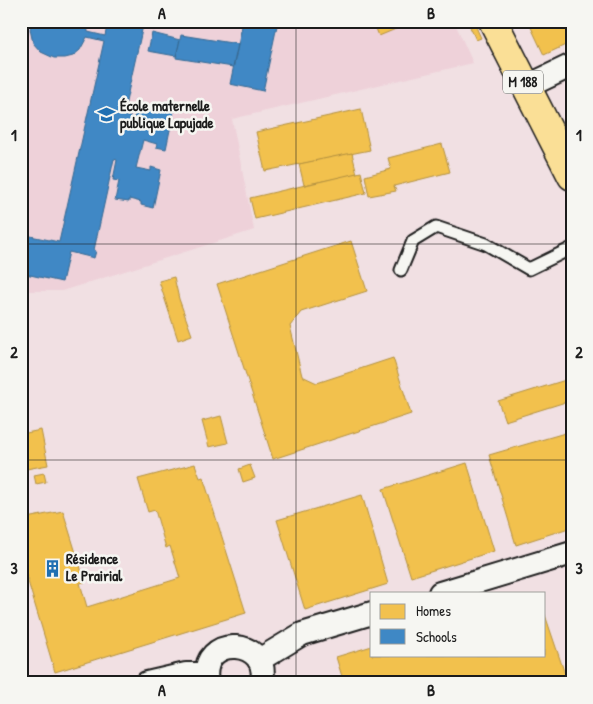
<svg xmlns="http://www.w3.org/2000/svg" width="593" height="704" font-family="'Patrick Hand',sans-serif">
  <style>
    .built { fill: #eed1d9 }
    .homes { fill: #f2c14e; stroke: #b2903f }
    .schools { fill: #3f88c5; stroke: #346892 }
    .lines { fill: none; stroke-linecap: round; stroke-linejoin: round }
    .lane-casing { stroke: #1c1c1c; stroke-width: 15 }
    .street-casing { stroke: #1c1c1c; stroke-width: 26 }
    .primary-casing { stroke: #1c1c1c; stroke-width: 31 }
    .lane { stroke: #f6f6f2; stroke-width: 11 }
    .street { stroke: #f6f6f2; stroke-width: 22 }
    .primary { stroke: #fadf96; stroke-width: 28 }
    .grid { fill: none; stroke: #1c1c1c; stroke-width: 1; stroke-opacity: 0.55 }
    .labels { text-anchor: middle; stroke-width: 5; stroke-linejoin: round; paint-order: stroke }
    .shield { fill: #f6f6f2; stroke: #5d5d5c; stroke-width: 1 }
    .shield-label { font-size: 14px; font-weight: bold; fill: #1c1c1c }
    .poi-label { font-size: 15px; font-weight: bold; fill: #1c1c1c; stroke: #f6f6f2; text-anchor: start }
    .neatline { fill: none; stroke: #1c1c1c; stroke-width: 2 }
    .grid-label { font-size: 16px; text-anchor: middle; font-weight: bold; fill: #1c1c1c }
  </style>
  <rect width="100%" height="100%" fill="#f1e0e3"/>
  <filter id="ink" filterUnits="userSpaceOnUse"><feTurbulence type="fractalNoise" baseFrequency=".02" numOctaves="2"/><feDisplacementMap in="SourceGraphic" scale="10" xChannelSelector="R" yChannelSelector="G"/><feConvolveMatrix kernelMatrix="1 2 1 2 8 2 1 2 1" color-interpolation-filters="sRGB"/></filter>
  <g filter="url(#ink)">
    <!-- built -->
    <path class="built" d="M21,21h433l19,42 -241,56 22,111 -192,61h-41z"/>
    <!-- homes -->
    <g class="homes">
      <path d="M373,21h37v2l-31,13z"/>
      <path d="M533,21h39v21l-28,13 -15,-32z"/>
      <path d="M475,25l6,13 -5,2 -6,-13z"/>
      <path d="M361,109l9,41 -105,21 -9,-39z"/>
      <path d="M442,144l8,28 -56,14 2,5 -27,5 -4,-20 26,-7 -3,-11z"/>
      <path d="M352,153l5,21 -53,11 -5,-21z"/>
      <path d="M361,172l5,21 -111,26 -5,-21z"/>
      <path d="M351,241l16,50 -66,21 -11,14 12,50 15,7 76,-25 18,56 -138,45 -56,-175z"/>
      <path d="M174,277l5,22 13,36 -14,5 -19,-59z"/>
      <path d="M572,378v22l-67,21 -7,-20z"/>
      <path d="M221,416l7,27 -19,4 -7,-26z"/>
      <path d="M41,430l7,35 -27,5v-36z"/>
      <path d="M572,431v96l-56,18 -27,-90z"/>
      <path d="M467,463l27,88 -83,26 -28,-88z"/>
      <path d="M195,464l5,14 3,-1 43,136 -191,59 -34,-114v-39l42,-8 22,71 -5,1 7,24 93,-29 -10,-32 -4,2 -11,-38 -7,2 -10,-33z"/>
      <path d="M250,465l5,13 -12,4 -4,-13z"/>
      <path d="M44,473l2,9 -10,2 -2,-9z"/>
      <path d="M362,495l26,89 -83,26 -28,-90z"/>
      <path d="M544,612l24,71h-224l-8,-26 36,-11v9h172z"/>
    </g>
    <!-- schools -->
    <g class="schools">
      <path d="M32,21h55l1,11 17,4 3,-15h36l-21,94 11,3 3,-15 37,8 -8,38 -10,-2 1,-3 -14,-4 -7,28 15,3v-4l10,3 -8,38 -12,-3v-3l-12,-3v3l-14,-2 4,-19 -6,-1 4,-20 -3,-1 -20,91 2,1 -2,7 -25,-6 -7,30 -41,-9v-39l38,8 45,-201 -17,-4 -7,13 -7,6 -8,2h-11l-13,-6 -8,-9 -3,-14z"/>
      <path d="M243,21h35l-15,70 -33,-7z"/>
      <path d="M152,33l28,7 -4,16 -28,-5z"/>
      <path d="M181,35l57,9 -5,23 -57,-9z"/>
    </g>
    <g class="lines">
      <defs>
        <path id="lane" d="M401,270l12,-29 23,-14 50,17 43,25 43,-21"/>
        <g id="street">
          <path d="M526,87l46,-22"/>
          <path d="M440,593l132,-40"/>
          <path d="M259,660l43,-26 70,-21"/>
          <path d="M147,683l39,-9h20"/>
          <path d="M207,683c-9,-53 68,-43 54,0"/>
        </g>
        <path id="primary" d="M493,21l79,155"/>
      </defs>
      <!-- lane casing -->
      <use href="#lane" class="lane-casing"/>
      <!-- street casing -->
      <use href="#street" class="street-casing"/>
      <!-- primary casing -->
      <use href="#primary" class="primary-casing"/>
      <!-- lane -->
      <use href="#lane" class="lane"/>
      <!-- street -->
      <use href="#street" class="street"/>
      <!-- primary -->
      <use href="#primary" class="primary"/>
    </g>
  </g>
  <!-- grid -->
  <path class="grid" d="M296,21v662M21,244h551M21,460h551"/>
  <!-- icons -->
  <defs>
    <symbol id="school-bare" viewBox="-9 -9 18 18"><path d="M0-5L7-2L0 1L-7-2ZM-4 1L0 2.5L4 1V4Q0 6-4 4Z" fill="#1f6fb2" stroke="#f6f6f2" stroke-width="2.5" paint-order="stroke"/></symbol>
    <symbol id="building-bare" viewBox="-9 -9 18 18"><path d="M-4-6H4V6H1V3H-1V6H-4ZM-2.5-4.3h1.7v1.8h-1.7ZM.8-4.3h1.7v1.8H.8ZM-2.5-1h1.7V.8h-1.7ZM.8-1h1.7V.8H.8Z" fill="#1f6fb2" stroke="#f6f6f2" stroke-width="2.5" paint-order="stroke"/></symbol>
  </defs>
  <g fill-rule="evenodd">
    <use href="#school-bare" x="94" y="102" width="25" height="25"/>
    <use href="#building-bare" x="40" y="556" width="25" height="25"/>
  </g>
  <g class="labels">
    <!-- shield labels -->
    <rect class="shield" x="503" y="70.5" width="40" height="23" rx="4"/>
    <g class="shield-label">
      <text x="523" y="87">M 188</text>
    </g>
    <!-- poi labels -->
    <g class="poi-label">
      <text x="120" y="111">École maternelle<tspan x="120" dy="17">publique Lapujade</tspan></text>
      <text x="66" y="564">Résidence<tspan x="66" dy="17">Le Prairial</tspan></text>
    </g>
  </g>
  <!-- margin -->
  <rect width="593" height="704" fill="none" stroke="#f6f6f2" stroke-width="55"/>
  <!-- legend -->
  <rect x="370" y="592" width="175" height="65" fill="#f6f6f2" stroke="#9f9f9c"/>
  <rect x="380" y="604" width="25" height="15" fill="#f2c14e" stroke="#9f9f9c"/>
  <text x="416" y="616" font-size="15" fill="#1c1c1c">Homes</text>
  <rect x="380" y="629" width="25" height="15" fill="#3f88c5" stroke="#9f9f9c"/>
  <text x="416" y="642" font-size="15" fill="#1c1c1c">Schools</text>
  <rect x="28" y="28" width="538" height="648" class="neatline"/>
  <g class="grid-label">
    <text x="162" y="19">A</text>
    <text x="431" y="19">B</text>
    <text x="14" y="141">1</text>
    <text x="579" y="141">1</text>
    <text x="14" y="358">2</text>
    <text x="579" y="358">2</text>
    <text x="14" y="574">3</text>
    <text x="579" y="574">3</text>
    <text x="162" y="696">A</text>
    <text x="431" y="696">B</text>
  </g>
</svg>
